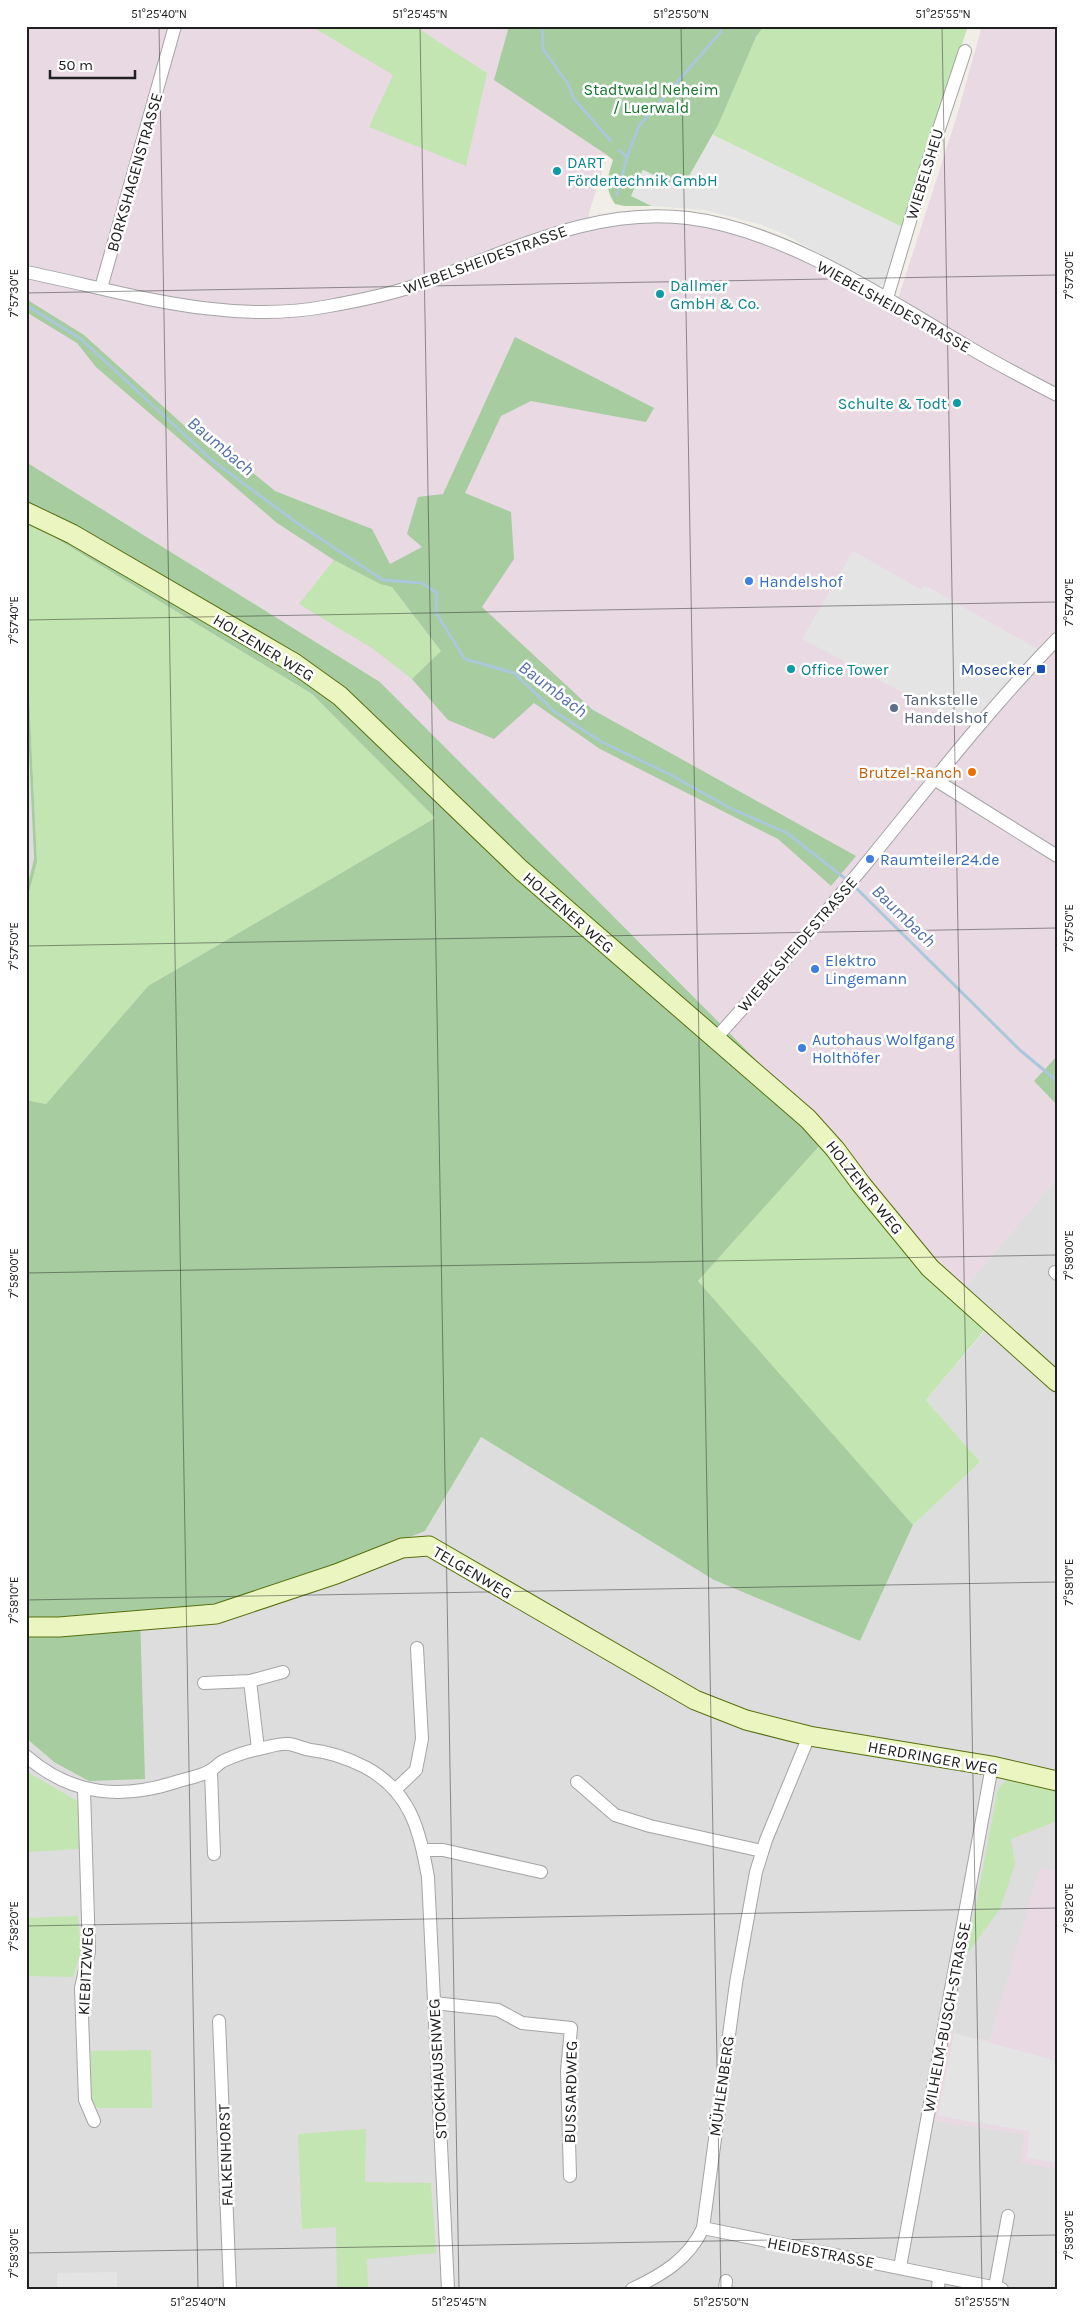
<svg xmlns="http://www.w3.org/2000/svg" width="1083" height="2315" font-family="Karla,sans-serif">
  <style>
    .residential { fill: #dedddd }
    .industrial { fill: #e8d9e3 }
    .grass { fill: #c3e5b1 }
    .forest { fill: #a6cc9f }
    .parking { fill: #e4e4e4 }
    .lines { fill: none; stroke-linecap: round; stroke-linejoin: round }
    .stream { stroke: #abc8da; stroke-width: 3 }
    .minor-casing { stroke: #a4a4a4; stroke-width: 14 }
    .secondary-casing { stroke: #57700e; stroke-width: 21 }
    .minor { stroke: #fff; stroke-width: 12 }
    .secondary { stroke: #eaf5c0; stroke-width: 19 }
    .ticks { fill: none; stroke: #202020; stroke-width: 1; stroke-opacity: 0.45 }
    .culture-dot { fill: #0f9aa8; stroke: #fff; stroke-width: 2 }
    .shop-dot { fill: #3f7fe0; stroke: #fff; stroke-width: 2 }
    .transit-dot { fill: #1a4fb4; stroke: #fff; stroke-width: 2 }
    .service-dot { fill: #5c6f8a; stroke: #fff; stroke-width: 2 }
    .food-dot { fill: #e8710a; stroke: #fff; stroke-width: 2 }
    .labels { text-anchor: middle; stroke-width: 5; stroke-linejoin: round; paint-order: stroke }
    .park-label { font-size: 16px; fill: #14772b; stroke: #fff }
    .culture-label { font-size: 16px; fill: #0d838f; stroke: #fff; text-anchor: start }
    .street-label { font-size: 16px; fill: #202020; stroke: #fff }
    .shop-label { font-size: 16px; fill: #366cbe; stroke: #fff; text-anchor: start }
    .transit-label { font-size: 16px; fill: #164399; stroke: #fff; text-anchor: end }
    .service-label { font-size: 16px; fill: #4e5e75; stroke: #fff; text-anchor: start }
    .food-label { font-size: 16px; fill: #c56008; stroke: #fff; text-anchor: end }
    .water-label { font-size: 18px; font-style: italic; fill: #5371a9; stroke: #fff }
    .neatline { fill: none; stroke: #202020; stroke-width: 2 }
    .ticks-label { font-size: 12px; text-anchor: middle; fill: #202020 }
  </style>
  <rect width="100%" height="100%" fill="#f0eee7"/>
  <!-- residential -->
  <g class="residential">
    <path d="M26,688l8,171 -8,32z"/>
    <path d="M1057,1178v693l-17,-2 -50,172 -43,-7 -18,86 96,14 -3,28 35,7v120h-1031v-551l28,24 86,-147 285,-84 56,-94 233,143 146,61 53,-116 67,-63 -54,-62 61,-72 -29,-32z"/>
  </g>
  <!-- industrial -->
  <g class="industrial">
    <path d="M26,26h483l-14,54 112,75 -18,58 -1,18 29,-8 48,-1 30,3 38,8 33,11 33,15 93,49 7,-12 57,-177 26,-93h75v1030l-23,25 23,24v73l-99,118 -128,-162 -450,-452 -354,-220z"/>
    <path d="M1040,1868l17,3v298l-36,-6 3,-29 -96,-14 19,-86 43,7z"/>
  </g>
  <!-- grass -->
  <g class="grass">
    <path d="M311,26h103l73,47 -21,93 -97,-39 24,-52z"/>
    <path d="M764,26h204l-66,201 -189,-92 43,-98z"/>
    <path d="M26,520l286,174 123,124 -287,168 -102,118 -20,-4v-196l11,-42 -11,-230z"/>
    <path d="M334,560l46,24 12,3 49,64 -29,28 -39,-30 -74,-45z"/>
    <path d="M830,1134l157,193 -61,73 54,62 -67,63 -215,-244z"/>
    <path d="M26,1771l53,31v47l-53,3z"/>
    <path d="M1010,1777l47,14v30l-46,18 4,25 -15,45 -33,45 31,-166z"/>
    <path d="M78,1916l3,35 -8,26 -47,-1v-58z"/>
    <path d="M151,2050l1,58h-54l-8,-7 1,-50z"/>
    <path d="M366,2129l-1,53 66,1 5,70 -69,6 1,30h-31l-1,-62 -34,2 -4,-95z"/>
  </g>
  <!-- forest -->
  <g class="forest">
    <path d="M509,26h255l-8,11 -38,88 -36,64 -39,-19 -3,7 -2,-1 -6,20 20,10h-27l-10,-2c-11,-17 -8,-25 -2,-44l-6,-5 -113,-75z"/>
    <path d="M26,299l58,36 125,113 6,-6 60,49 97,38 18,35 32,-17 -15,-13 11,-37 25,-3 72,-157 139,71 -8,14 -115,-21 -30,15 -36,77 46,19 3,47 -32,48 111,103 263,146 -25,30 -53,-47 -178,-90 -66,-46 -40,36 -46,-19 -36,-41 29,-28 -49,-64 -12,-3 -46,-24 -57,-37 -181,-156 -19,-24 -51,-31z"/>
    <path d="M26,462l354,220 450,452 -132,147 215,244 -53,116 -146,-61 -233,-143 -56,94 -74,29 -128,42 -83,13 5,164 -56,2 -35,-19 -28,-24v-638l20,4 102,-118 287,-168 -123,-124 -286,-174z"/>
    <path d="M26,632l11,230 -11,42v-13l8,-32 -8,-171z"/>
    <path d="M1057,1056v49l-23,-24z"/>
  </g>
  <!-- parking -->
  <g class="parking">
    <path d="M713,135l189,92 -16,55 -7,4 -97,-53 -23,-9 -55,-14 -52,-4 -21,-10 4,-9 -2,-1 10,-16 39,18z"/>
    <path d="M853,551l69,39 2,-5 116,65 -74,76 -164,-87z"/>
    <path d="M954,2033l103,28v102l-30,-5 2,-27 -91,-15z"/>
    <path d="M117,2272v17h-60v-16z"/>
  </g>
  <g class="lines">
    <!-- stream -->
    <g class="stream">
      <path d="M542,26l1,23 25,35 6,15 37,42"/>
      <path d="M619,150l8,7"/>
      <path d="M617,195l10,-38 12,-31 81,-93 3,-7"/>
      <path d="M26,305l55,34 132,122 87,64 83,55 39,3 15,10 -1,20 29,46 49,14 41,39 47,30 69,33 59,33 57,25 60,47"/>
      <path d="M852,884l169,167 36,30"/>
    </g>
    <defs>
      <g id="minor">
        <path d="M26,272c99,20 201,54 303,34 28,-5 58,-11 85,-20 91,-31 174,-80 274,-68 97,12 199,81 282,130 29,17 58,32 87,47"/>
        <path d="M101,288l74,-262"/>
        <path d="M887,298l38,-127 40,-120"/>
        <path d="M934,779l123,77"/>
        <path d="M716,1038c49,-54 97,-110 144,-167 64,-78 126,-159 197,-232"/>
        <path d="M1055,1272l2,2"/>
        <path d="M250,1681l8,68"/>
        <path d="M204,1683l46,-2 33,-9"/>
        <path d="M26,1756c46,40 96,44 153,25 10,-3 23,-5 32,-11 4,-2 8,-7 12,-9 11,-5 25,-10 36,-12 9,-2 21,-6 30,-5 7,1 15,5 22,6 20,2 36,8 54,17 46,25 54,62 63,110l20,412"/>
        <path d="M211,1771l3,83"/>
        <path d="M577,1782l38,33 35,11 112,25"/>
        <path d="M84,1789l5,163 -8,36 4,112 9,21"/>
        <path d="M396,1789l20,-19 6,-31 -5,-91"/>
        <path d="M423,1850h20l98,22"/>
        <path d="M434,2003l64,7 24,13 49,5 -4,43 3,105"/>
        <path d="M219,2021l11,268"/>
        <path d="M703,2228l299,61"/>
        <path d="M900,2267l92,-501"/>
        <path d="M995,2287l13,-71"/>
        <path d="M632,2289c30,-14 57,-30 71,-61l33,-245 20,-111 10,-32 43,-104"/>
        <path d="M725,2289l1,-8"/>
        <path d="M938,2289l1,-13"/>
      </g>
      <g id="secondary">
        <path d="M26,512l46,22 222,129 46,33 181,174 287,249 27,30 26,35 69,84 127,114"/>
        <path d="M26,1627h33l157,-13 120,-40 66,-26 27,-2 266,154 51,20 63,16 183,30 65,15"/>
      </g>
    </defs>
    <!-- minor casing -->
    <use href="#minor" class="minor-casing"/>
    <!-- secondary casing -->
    <use href="#secondary" class="secondary-casing"/>
    <!-- minor -->
    <use href="#minor" class="minor"/>
    <!-- secondary -->
    <use href="#secondary" class="secondary"/>
  </g>
  <!-- ticks -->
  <path class="ticks" d="M159,26l39,2263M420,26l39,2263M681,26l40,2263M942,26l40,2263M26,293l1031,-18M26,620l1031,-18M26,946l1031,-18M26,1273l1031,-18M26,1600l1031,-18M26,1926l1031,-18M26,2253l1031,-18"/>
  <!-- markers -->
  <g class="culture-dot">
    <circle cx="557" cy="171" r="5"/>
    <circle cx="660" cy="294" r="5"/>
    <circle cx="957" cy="403" r="5"/>
    <circle cx="791" cy="669" r="5"/>
  </g>
  <g class="shop-dot">
    <circle cx="749" cy="581" r="5"/>
    <circle cx="870" cy="859" r="5"/>
    <circle cx="815" cy="969" r="5"/>
    <circle cx="802" cy="1048" r="5"/>
  </g>
  <rect class="transit-dot" x="1036" y="664" width="10" height="10" rx="2.5"/>
  <circle class="service-dot" cx="894" cy="708" r="5"/>
  <circle class="food-dot" cx="972" cy="772" r="5"/>
  <g class="labels">
    <!-- park labels -->
    <g class="park-label">
      <text x="651" y="95">Stadtwald Neheim<tspan x="651" dy="18">/ Luerwald</tspan></text>
    </g>
    <!-- culture labels -->
    <g class="culture-label">
      <text x="567" y="168">DART<tspan x="567" dy="18">Fördertechnik GmbH</tspan></text>
      <text x="670" y="291">Dallmer<tspan x="670" dy="18">GmbH &amp; Co.</tspan></text>
      <text x="947" y="409" text-anchor="end">Schulte &amp; Todt</text>
      <text x="801" y="675">Office Tower</text>
    </g>
    <!-- street labels -->
    <g class="street-label">
      <text transform="translate(134 172) rotate(-74)" y="6">BORKSHAGENSTRASSE</text>
      <text transform="translate(924 174) rotate(-73)" y="6">WIEBELSHEU</text>
      <text transform="translate(485 259) rotate(-20)" y="6">WIEBELSHEIDESTRASSE</text>
      <text transform="translate(894 306) rotate(29)" y="6">WIEBELSHEIDESTRASSE</text>
      <text transform="translate(264 647) rotate(31)" y="6">HOLZENER WEG</text>
      <text transform="translate(569 912) rotate(41)" y="6">HOLZENER WEG</text>
      <text transform="translate(797 944) rotate(-49)" y="6">WIEBELSHEIDESTRASSE</text>
      <text transform="translate(865 1187) rotate(52)" y="6">HOLZENER WEG</text>
      <text transform="translate(473 1572) rotate(30)" y="6">TELGENWEG</text>
      <text transform="translate(933 1757) rotate(10)" y="6">HERDRINGER WEG</text>
      <text transform="translate(85 1971) rotate(-87)" y="6">KIEBITZWEG</text>
      <text transform="translate(946 2017) rotate(-79)" y="6">WILHELM-BUSCH-STRASSE</text>
      <text transform="translate(437 2069) rotate(-93)" y="6">STOCKHAUSENWEG</text>
      <text transform="translate(721 2086) rotate(-82)" y="6">MÜHLENBERG</text>
      <text transform="translate(570 2092) rotate(-89)" y="6">BUSSARDWEG</text>
      <text transform="translate(225 2155) rotate(-92)" y="6">FALKENHORST</text>
      <text transform="translate(821 2252) rotate(11)" y="6">HEIDESTRASSE</text>
    </g>
    <!-- shop labels -->
    <g class="shop-label">
      <text x="759" y="587">Handelshof</text>
      <text x="880" y="865">Raumteiler24.de</text>
      <text x="825" y="966">Elektro<tspan x="825" dy="18">Lingemann</tspan></text>
      <text x="812" y="1045">Autohaus Wolfgang<tspan x="812" dy="18">Holthöfer</tspan></text>
    </g>
    <!-- transit labels -->
    <g class="transit-label">
      <text x="1031" y="675">Mosecker</text>
    </g>
    <!-- service labels -->
    <g class="service-label">
      <text x="904" y="705">Tankstelle<tspan x="904" dy="18">Handelshof</tspan></text>
    </g>
    <!-- food labels -->
    <g class="food-label">
      <text x="962" y="778">Brutzel-Ranch</text>
    </g>
    <!-- water labels -->
    <g class="water-label">
      <text transform="translate(221 446) rotate(40)" y="6">Baumbach</text>
      <text transform="translate(553 689) rotate(37)" y="6">Baumbach</text>
      <text transform="translate(904 916) rotate(44)" y="6">Baumbach</text>
    </g>
  </g>
  <!-- border -->
  <rect width="1083" height="2315" fill="none" stroke="#ffffff" stroke-width="55"/>
  <!-- scale -->
  <path d="M50 70v8h85v-8" fill="none" stroke="#202020" stroke-width="2.5"/>
  <text x="58" y="70" font-size="15" fill="#202020" stroke="#ffffff" stroke-width="4" paint-order="stroke">50 m</text>
  <rect x="28" y="28" width="1028" height="2260" class="neatline"/>
  <g class="ticks-label">
    <text x="159" y="18">51°25'40"N</text>
    <text x="420" y="18">51°25'45"N</text>
    <text x="681" y="18">51°25'50"N</text>
    <text x="943" y="18">51°25'55"N</text>
    <text transform="translate(1069 275) rotate(-90)" y="4">7°57'30"E</text>
    <text transform="translate(14 293) rotate(-90)" y="4">7°57'30"E</text>
    <text transform="translate(1069 602) rotate(-90)" y="4">7°57'40"E</text>
    <text transform="translate(14 620) rotate(-90)" y="4">7°57'40"E</text>
    <text transform="translate(1069 928) rotate(-90)" y="4">7°57'50"E</text>
    <text transform="translate(14 946) rotate(-90)" y="4">7°57'50"E</text>
    <text transform="translate(1069 1255) rotate(-90)" y="4">7°58'00"E</text>
    <text transform="translate(14 1273) rotate(-90)" y="4">7°58'00"E</text>
    <text transform="translate(1069 1582) rotate(-90)" y="4">7°58'10"E</text>
    <text transform="translate(14 1600) rotate(-90)" y="4">7°58'10"E</text>
    <text transform="translate(1069 1908) rotate(-90)" y="4">7°58'20"E</text>
    <text transform="translate(14 1926) rotate(-90)" y="4">7°58'20"E</text>
    <text transform="translate(1069 2235) rotate(-90)" y="4">7°58'30"E</text>
    <text transform="translate(14 2253) rotate(-90)" y="4">7°58'30"E</text>
    <text x="198" y="2306">51°25'40"N</text>
    <text x="459" y="2306">51°25'45"N</text>
    <text x="721" y="2306">51°25'50"N</text>
    <text x="982" y="2306">51°25'55"N</text>
  </g>
</svg>
